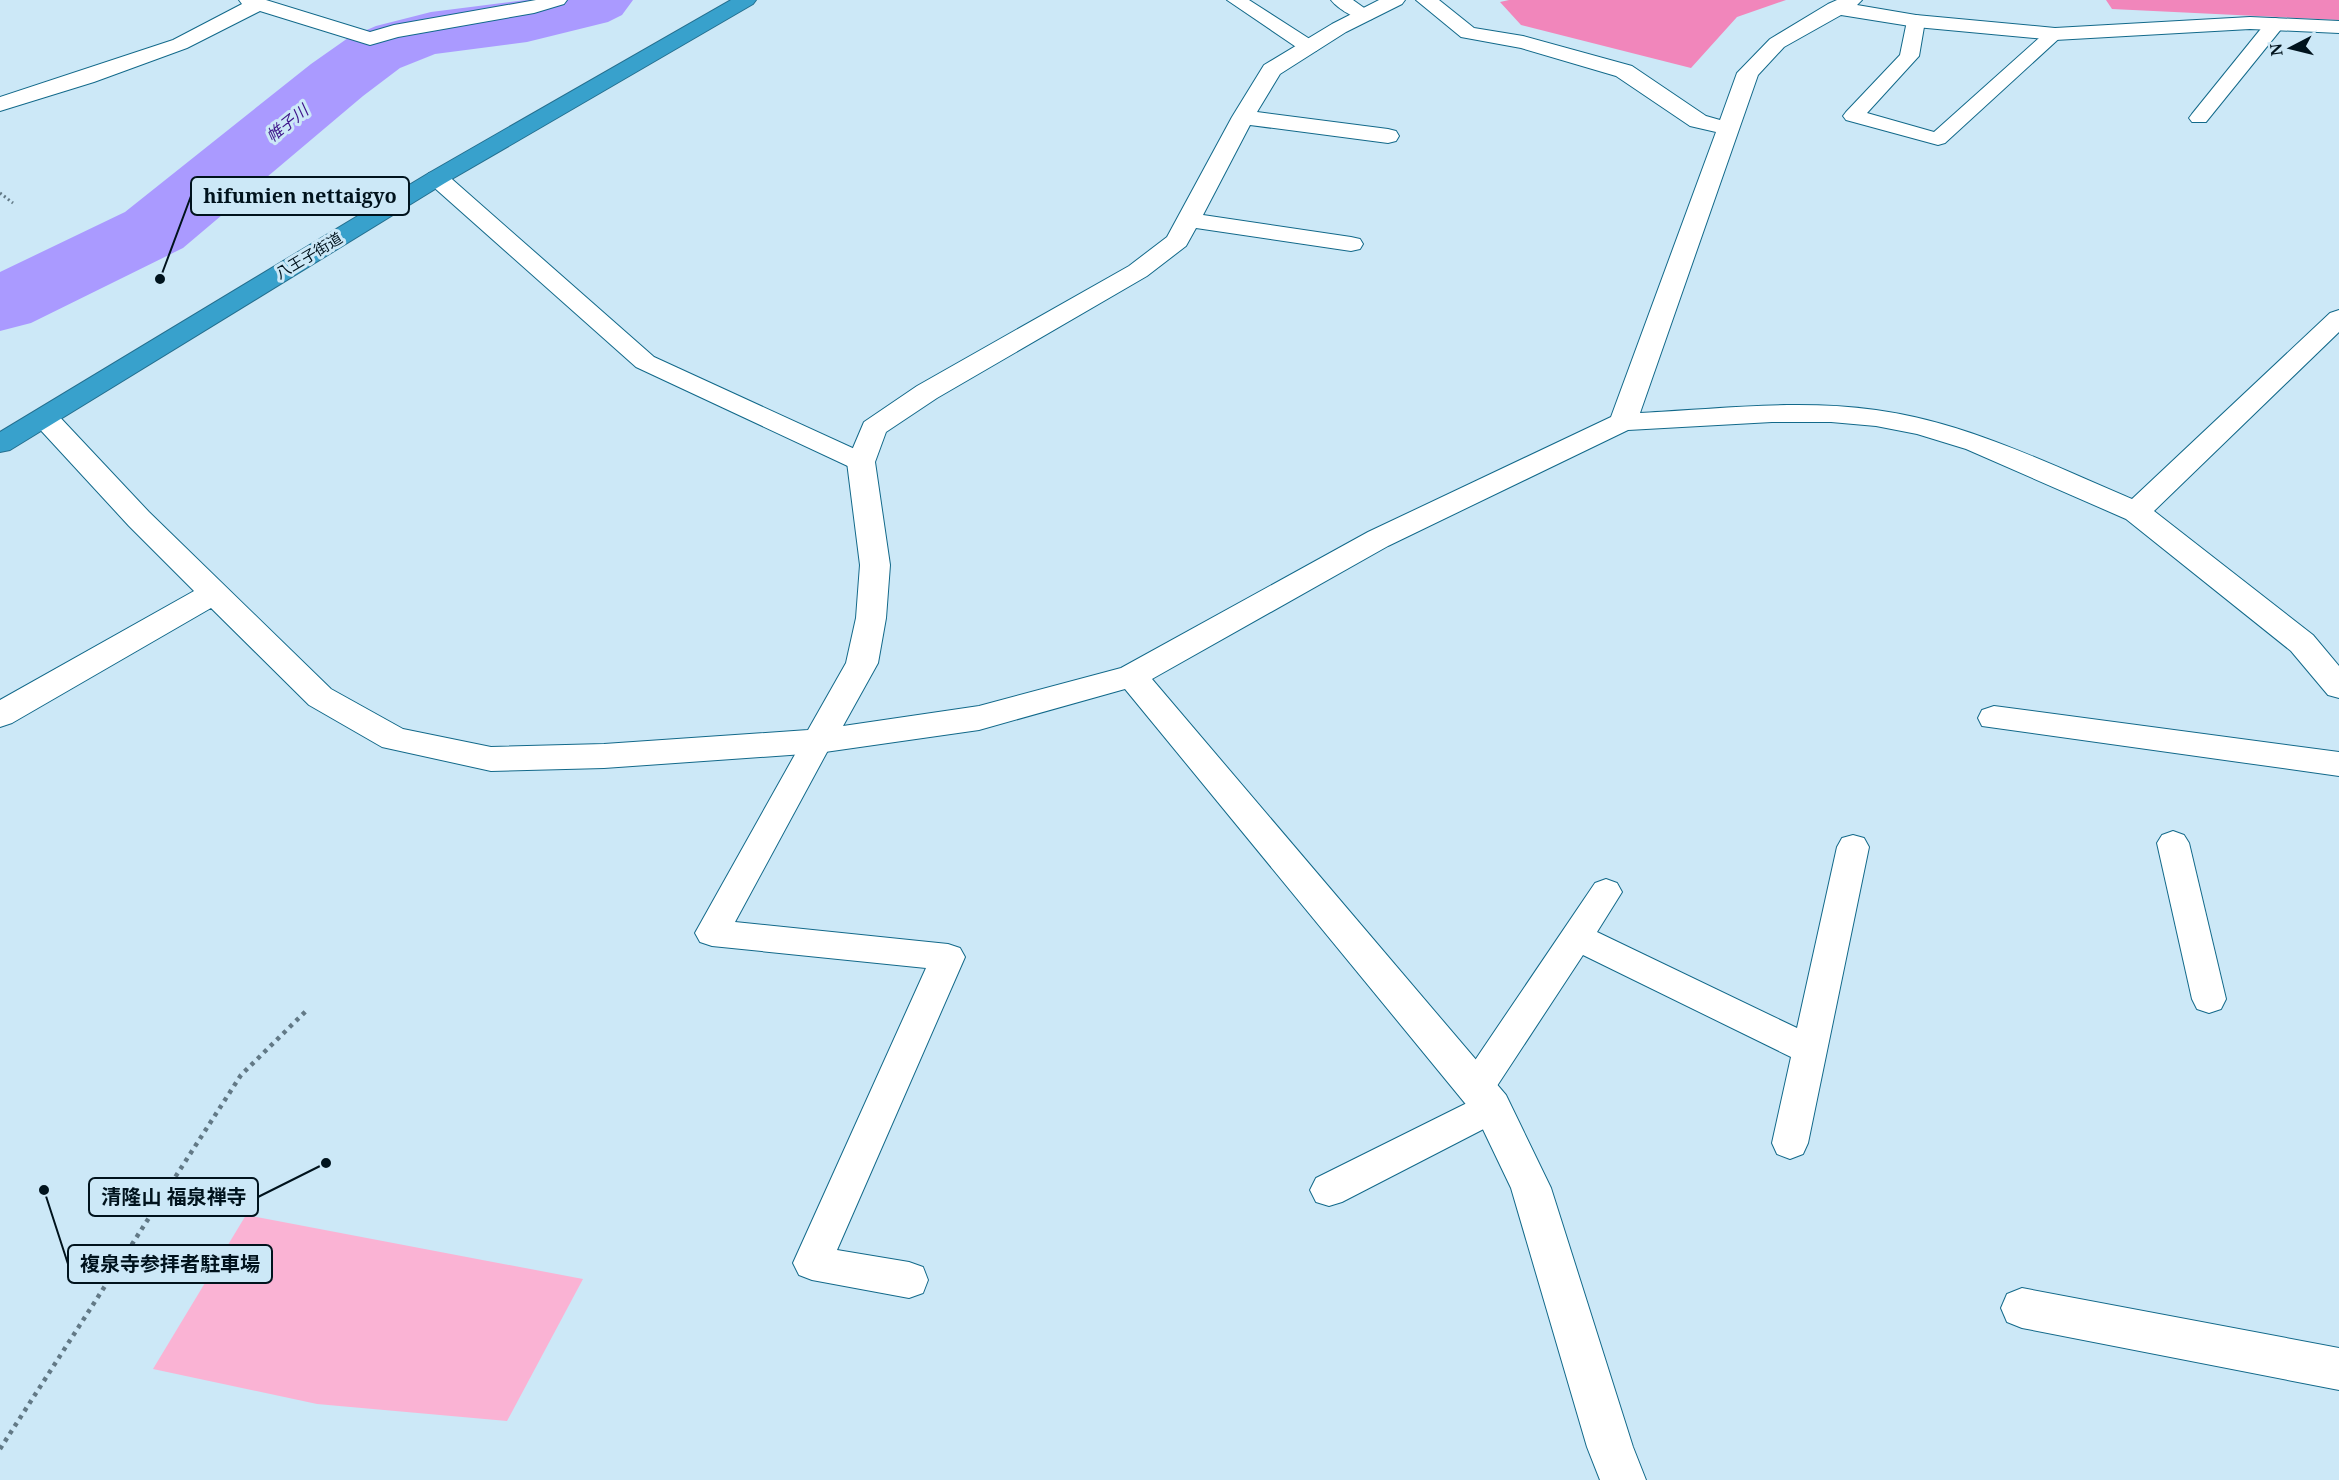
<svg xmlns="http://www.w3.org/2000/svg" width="2339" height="1480" font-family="'Noto Serif','Noto Sans JP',serif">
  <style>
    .green { fill: #fab3d4 }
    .forest { fill: #f186bb }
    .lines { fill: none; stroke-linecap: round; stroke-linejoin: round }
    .river { fill: #aa9aff; fill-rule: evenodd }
    .lane-casing { stroke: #12698a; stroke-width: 2 }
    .street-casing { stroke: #12698a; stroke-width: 2 }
    .highway-casing { stroke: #246f8f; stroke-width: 2 }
    .path-far1 { stroke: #627986; stroke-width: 3; stroke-dasharray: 2 3; stroke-linecap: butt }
    .path { stroke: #627986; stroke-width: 4.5; stroke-dasharray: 4 5; stroke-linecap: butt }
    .lane { fill: #fff; fill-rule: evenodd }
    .street { fill: #fff; fill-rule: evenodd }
    .highway { fill: #38a1cc; fill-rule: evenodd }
    .labels { text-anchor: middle; stroke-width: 6; stroke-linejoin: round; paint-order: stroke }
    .far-street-label { font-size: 15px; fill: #00131d; stroke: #cce8f7 }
    .far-water-label { font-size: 16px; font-style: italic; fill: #3e148a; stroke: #cce8f7 }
    .leader { fill: none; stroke: #00131d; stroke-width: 2 }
    .callout-dot { fill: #00131d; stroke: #cce8f7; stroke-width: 2 }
    .callout { fill: #cce8f7; stroke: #00131d; stroke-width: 2 }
    .callout-label { font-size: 20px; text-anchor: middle; font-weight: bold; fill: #00131d }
  </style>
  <rect width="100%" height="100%" fill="#cce8f7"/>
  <!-- green -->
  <path class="green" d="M246,1215l337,64 -76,142 -190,-17 -164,-35z"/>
  <!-- forest -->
  <g class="forest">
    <path d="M1509,0h277l-49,17 -46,51 -170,-43 -21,-23z"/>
    <path d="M2106,0h233v20l-227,-11z"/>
  </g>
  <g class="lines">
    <!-- river -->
    <path class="river" d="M526,0h107l-11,15 -14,7 -81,20 -92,12 -35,14 -37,28 -180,152 -152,75 -31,8v-59l125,-60 186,-148 37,-26 28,-12 55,-14z"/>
    <defs>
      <g id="lane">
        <path d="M1227,0h22l67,43 3,4 -3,4h-14z"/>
        <path d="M1331,0h22l21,15 -2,4c-13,3 -33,-9 -41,-19z"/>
        <path d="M1916,15l7,2 2,4 -6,35 -52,57 67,19 114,-102h14l2,4 -119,109 -7,2 -92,-25 -3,-4 3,-4 54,-57 7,-34 2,-4z"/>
        <path d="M2275,18l7,2 2,4 -2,4 -76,94h-14l-3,-4 3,-4 76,-94z"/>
        <path d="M437,172l8,1 209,184 216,99 4,6 -4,6 -9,2 -9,-2 -216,-101 -207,-184 -3,-5 3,-5z"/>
        <path d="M818,730l11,3 4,8 -98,181 213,22 12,4 5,9 -128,293 72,12 14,5 5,13 -5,13 -14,5 -97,-18 -13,-5 -6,-12 133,-295 -214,-22 -12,-4 -5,-9 112,-200z"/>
        <path d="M2173,831l11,4 5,8 37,156 -5,10 -12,4 -12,-4 -5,-10 -35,-156 5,-8z"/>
        <path d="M1853,835l11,3 5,9 -61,296 -5,11 -13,5 -13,-5 -5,-11 19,-86 -208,-102 -90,137 12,4 5,11 -5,11 -163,84 -13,4 -13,-4 -6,-12 6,-12 153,-76 -6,-2 -5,-11 5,-11 132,-195 11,-4 11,4 5,9 -25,40 200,96 40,-181 5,-9z"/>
      </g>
      <g id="street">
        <path d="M239,0h27l104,32 24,-7 142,-25h31l-3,4 -30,9 -136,24 -28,8 -110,-34 -73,37 -93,34 -94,29v-14l173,-57 69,-36z"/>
        <path d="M1379,0h26l-3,4 -56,28 -66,42 -23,38 131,17 8,2 3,5 -3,5 -8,2 -138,-18 -47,90 148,22 9,2 3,5 -3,5 -9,2 -155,-23 -10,18 -39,30 -210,122 -51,34 -11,30 15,103 -4,53 -8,45 -35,63 136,-20 142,-38 247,-136 243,-115 105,-285 -26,-6 -74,-50 -95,-28 -60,-11 -45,-37h23l35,28 49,8 109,30 74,50 14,4 17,-47 33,-34 58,-35 9,-4h25l-5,5 59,10 139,13 195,-11 89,4v12l-89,-4 -195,11 -139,-13 -75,-12 -57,32 -26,28 -118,338c78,-4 158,-14 236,-3 90,12 173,54 256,89l198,-186 9,-3v22l-185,179 159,124 26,31v32l-11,-3 -37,-44 -165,-132 -160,-70 -49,-15 -41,-8 -45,-4h-59l-144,8 -240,116 -236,133 354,416 45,93 82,259 13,33h-46l-13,-33 -76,-259 -33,-69 -353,-430 -146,41 -161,23 -214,15 -113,3 -109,-24 -73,-42 -98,-97 -199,115 -12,4v-27l194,-109 -65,-65 -94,-102 -4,-6 4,-6 10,-2 10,2 94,100 182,177 72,40 88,18 113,-3 204,-14 38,-67 10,-45 4,-53 -13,-103 17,-40 53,-36 212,-120 38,-29 65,-120 32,-52 68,-41z"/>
        <path d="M1994,706l345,46v24l-357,-50 -4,-8 4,-8z"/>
        <path d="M2022,1288l317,60v42l-317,-62 -15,-6 -6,-14 6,-14z"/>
      </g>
      <path id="highway" d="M731,0h25l-3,4 -308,179 -435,267 -10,2v-20l429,-259z"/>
    </defs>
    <!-- lane casing -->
    <use href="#lane" class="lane-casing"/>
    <!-- street casing -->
    <use href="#street" class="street-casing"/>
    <!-- highway casing -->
    <use href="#highway" class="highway-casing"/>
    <!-- path-far1 -->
    <path class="path-far1" d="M0,193l13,10"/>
    <!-- path -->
    <path class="path" d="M0,1449l241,-374 66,-65"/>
    <!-- lane -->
    <use href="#lane" class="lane"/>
    <!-- street -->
    <use href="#street" class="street"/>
    <!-- highway -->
    <use href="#highway" class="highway"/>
  </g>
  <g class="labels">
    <!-- far-street labels -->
    <g class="far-street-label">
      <text transform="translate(309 256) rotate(-31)" y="5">八王子街道</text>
    </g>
    <!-- far-water labels -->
    <g class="far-water-label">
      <text transform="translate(287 123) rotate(-39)" y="6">帷子川</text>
    </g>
  </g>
  <!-- callouts -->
  <path class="leader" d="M160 279L191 196M326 1163L258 1197M44 1190L68 1264"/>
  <g class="callout-dot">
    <circle cx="160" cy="279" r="6"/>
    <circle cx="326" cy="1163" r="6"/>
    <circle cx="44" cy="1190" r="6"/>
  </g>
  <g class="callout">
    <rect x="191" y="177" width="218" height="38" rx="6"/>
    <rect x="89" y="1178" width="169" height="38" rx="6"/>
    <rect x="68" y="1245" width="204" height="38" rx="6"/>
  </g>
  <g class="callout-label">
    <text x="300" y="203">hifumien nettaigyo</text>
    <text x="174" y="1204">清隆山 福泉禅寺</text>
    <text x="170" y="1271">複泉寺参拝者駐車場</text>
  </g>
  <!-- north arrow -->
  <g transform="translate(2291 48) rotate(263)" stroke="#cce8f7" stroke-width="4.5" paint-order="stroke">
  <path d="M0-4.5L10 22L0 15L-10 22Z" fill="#00131d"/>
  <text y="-9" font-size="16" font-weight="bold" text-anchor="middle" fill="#00131d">N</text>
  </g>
</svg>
